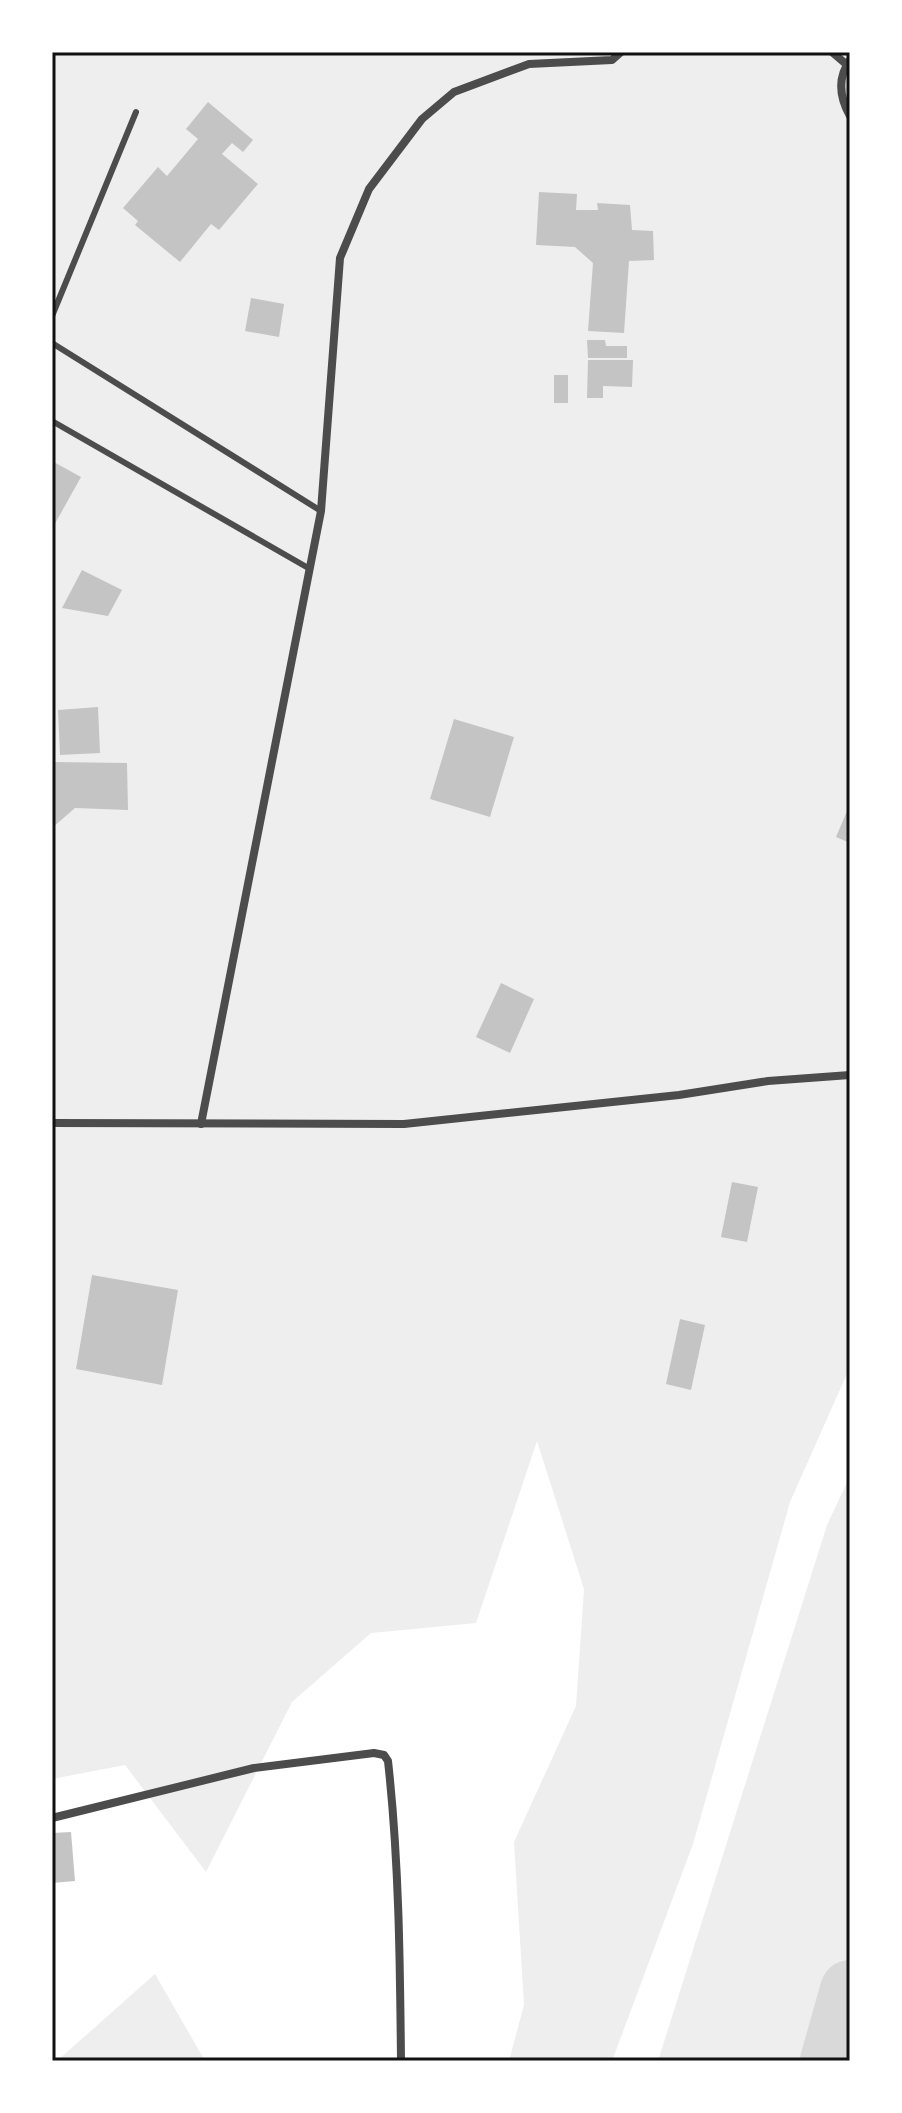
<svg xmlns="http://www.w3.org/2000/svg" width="902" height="2113" font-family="'Source Sans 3',sans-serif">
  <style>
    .green { fill: #eee }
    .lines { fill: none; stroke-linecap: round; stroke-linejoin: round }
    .river { stroke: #d9d9d9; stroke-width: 60 }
    .building { fill: #c4c4c4 }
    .service { stroke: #4c4c4c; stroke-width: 6 }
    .minor { stroke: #4c4c4c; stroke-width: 8 }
    .neatline { fill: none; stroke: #111; stroke-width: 3 }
  </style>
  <rect width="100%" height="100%" fill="#fff"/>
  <!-- green -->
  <g class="green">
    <path d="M52,52h798v1315l-60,135 -97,342 -81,217h-103l15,-56 -10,-163 62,-136 8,-117 -47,-148 -61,182 -105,10 -79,69 -86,170 -81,-107 -73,14z"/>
    <path d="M850,1476v585h-192l169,-536z"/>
    <path d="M155,1974l50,87h-148z"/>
  </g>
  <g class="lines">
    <!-- river -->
    <path class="river" d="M830,2061l20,-71"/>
  </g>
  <!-- building -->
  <g class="building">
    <path d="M208,102l45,38 -10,12 -11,-9 -10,11 36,30 -39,46 -8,-6 -31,38 -45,-37 3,-4 -15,-13 35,-41 9,9 31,-37 -12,-10z"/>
    <path d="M539,192l38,2 -1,16h22l-1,-7 33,2 2,25 21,1 1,29 -25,1 -5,72 -36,-2 5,-68 -18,-16 -39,-2z"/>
    <path d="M251,298l33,6 -5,33 -34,-6z"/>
    <path d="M587,340h18l1,6h21v12h-39z"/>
    <path d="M588,360h45l-1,27 -29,-1v12h-16z"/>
    <rect x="554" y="375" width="14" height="28"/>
    <path d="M52,461l29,16 -29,52z"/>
    <path d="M82,570l40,20 -14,26 -46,-8z"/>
    <path d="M98,707l2,46 -40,2 -2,-45z"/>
    <path d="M454,719l60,18 -24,80 -60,-18z"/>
    <path d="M53,762l74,1 1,47 -53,-2 -23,20z"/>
    <path d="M850,804v39l-14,-6z"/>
    <path d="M501,983l33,16 -24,54 -34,-16z"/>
    <path d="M732,1182l26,5 -11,55 -26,-5z"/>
    <path d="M92,1275l86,15 -16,95 -86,-16z"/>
    <path d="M680,1319l25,6 -14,65 -25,-6z"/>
    <path d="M71,1832l4,49 -23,2v-50z"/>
  </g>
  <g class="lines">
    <!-- service -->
    <g class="service">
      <path d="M52,316l84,-204"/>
      <path d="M52,343l269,168"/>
      <path d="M52,421l258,148"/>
    </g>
    <!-- minor -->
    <g class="minor">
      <path d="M832,52l14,12"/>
      <path d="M850,60c-13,18 -10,38 0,56"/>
      <path d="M52,1123l352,1 275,-29 89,-14 82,-6"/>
      <path d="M201,1124l120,-613 19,-253 29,-69 53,-70 32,-27 75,-28 83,-4 9,-8"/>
      <path d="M52,1818l202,-50 120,-15 10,2 4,6c11,99 12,200 13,300"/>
    </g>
  </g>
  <!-- border -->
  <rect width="902" height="2113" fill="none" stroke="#ffffff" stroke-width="108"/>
  <rect x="54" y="54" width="794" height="2005" class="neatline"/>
</svg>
